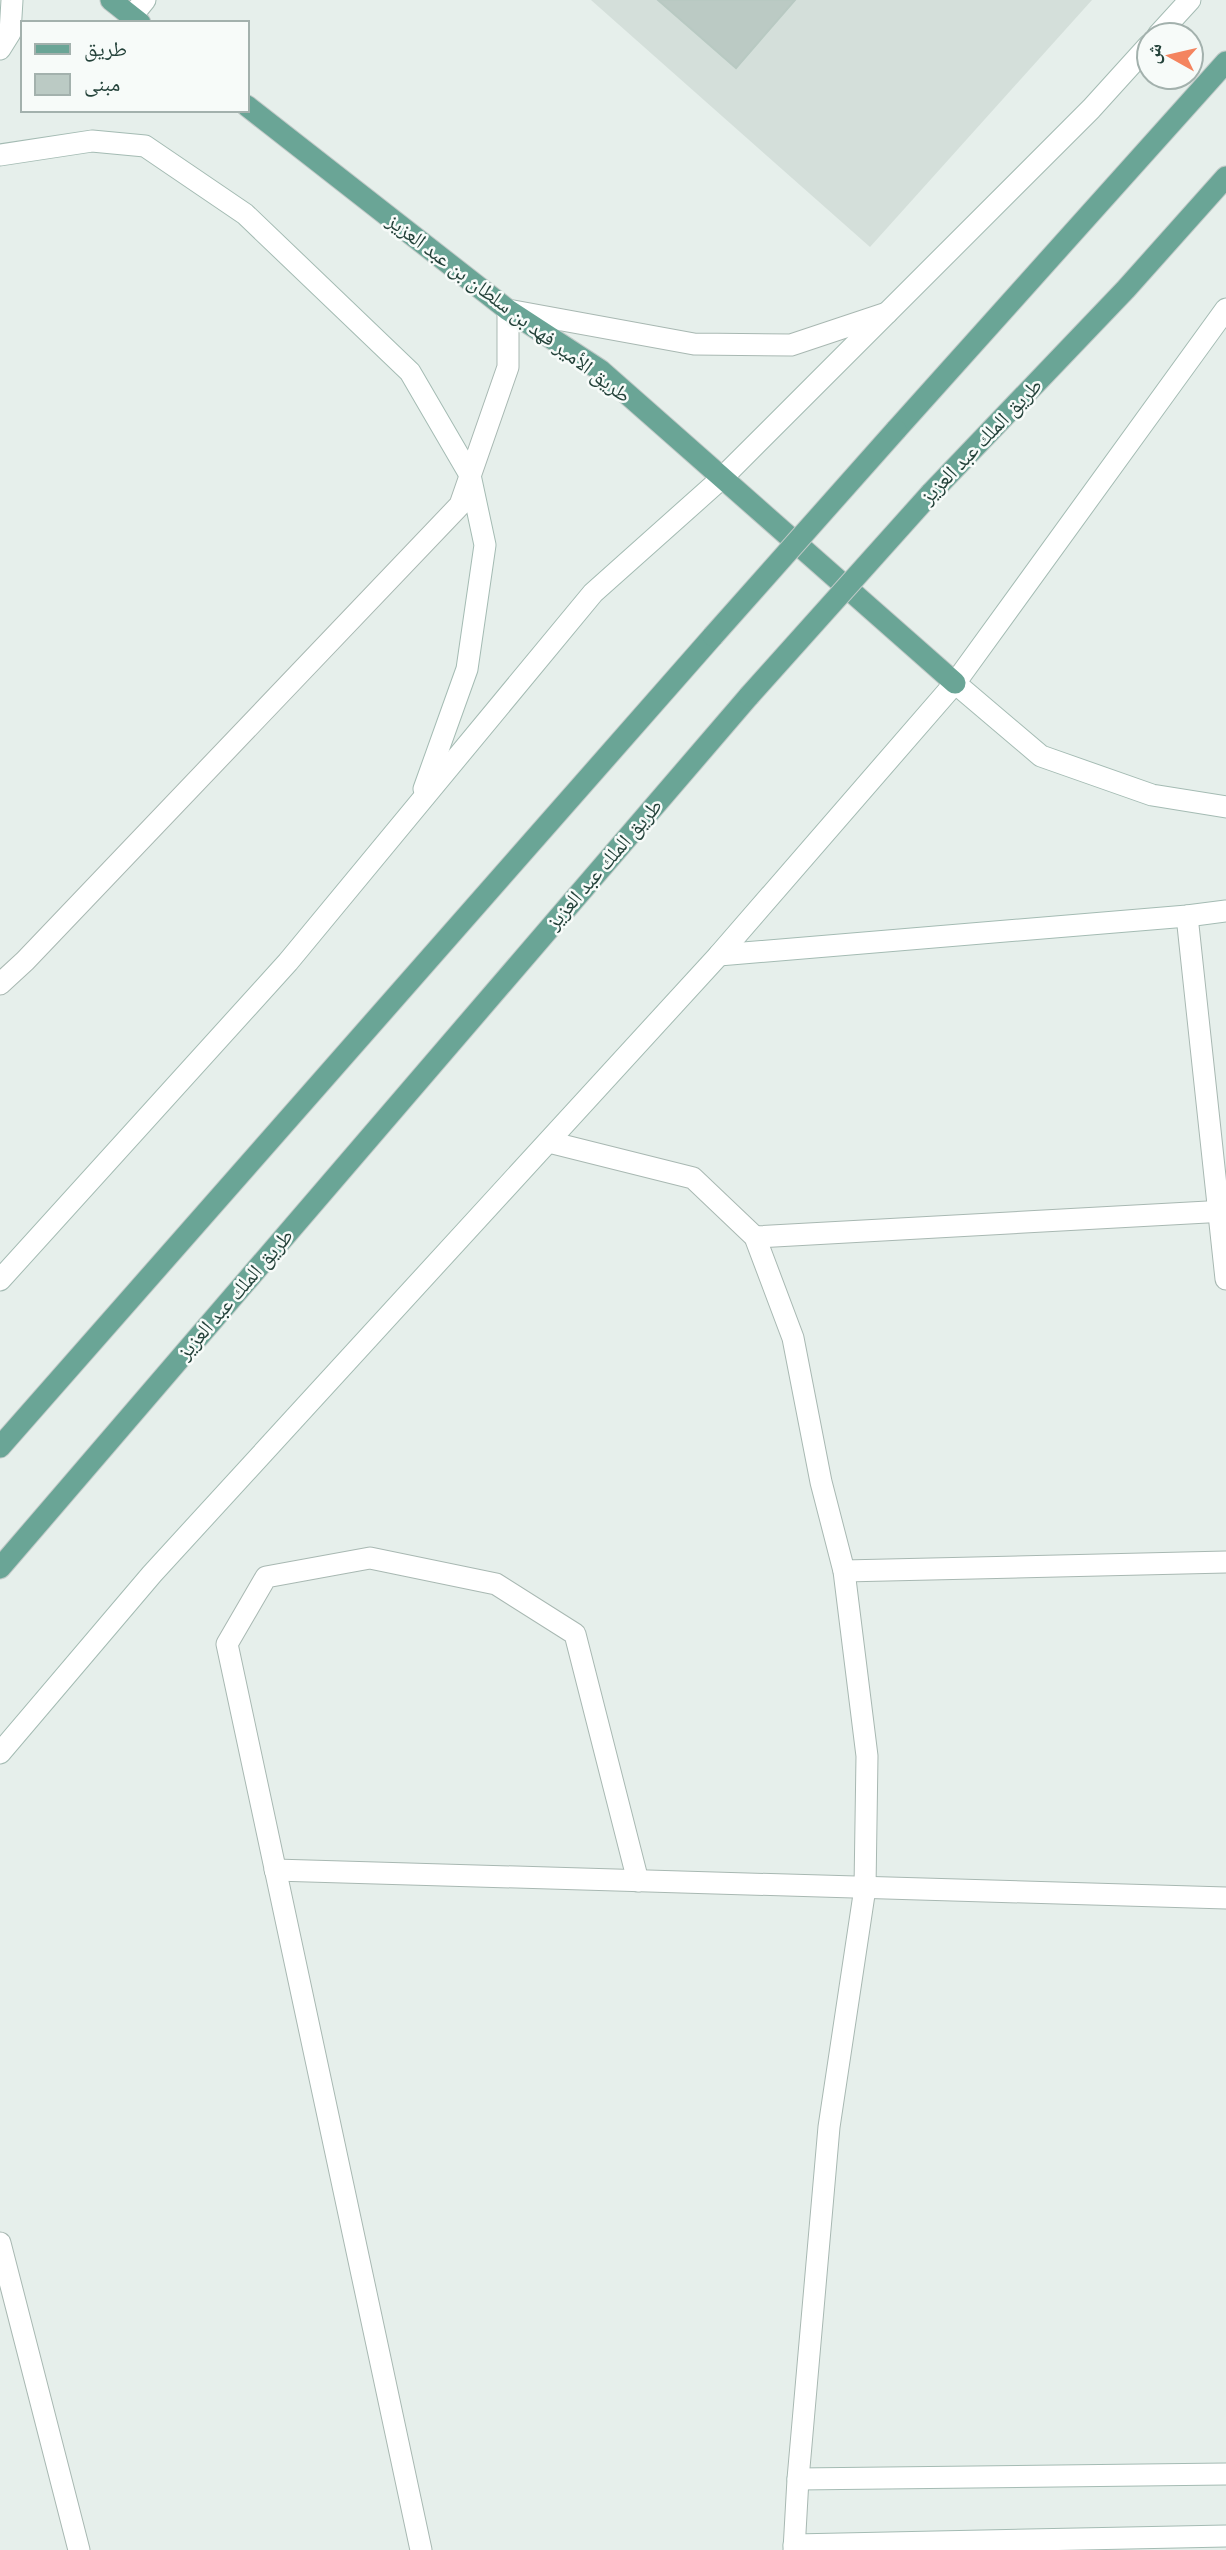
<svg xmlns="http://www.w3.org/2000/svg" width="1226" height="2550" font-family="'Exo 2','Noto Naskh Arabic',sans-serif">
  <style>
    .built { fill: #d4dfda }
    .building { fill: #bbcac4; stroke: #b8c9c2; stroke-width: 2 }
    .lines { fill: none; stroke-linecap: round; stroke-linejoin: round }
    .street-casing { stroke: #a8b8b2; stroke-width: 23 }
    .secondary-casing { stroke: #a4bbb3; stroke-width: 23 }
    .primary-casing { stroke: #c2cac8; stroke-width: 23 }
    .street { stroke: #fff; stroke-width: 21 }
    .secondary { stroke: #fff; stroke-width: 21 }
    .primary { stroke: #6aa596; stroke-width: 21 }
    .primary-bridge-casing { stroke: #c2cac8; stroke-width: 23; stroke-linecap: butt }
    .primary-bridge { stroke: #6aa596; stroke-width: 21 }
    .labels { text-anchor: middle; stroke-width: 5; stroke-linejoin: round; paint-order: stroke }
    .street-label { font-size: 21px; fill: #24423a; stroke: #f7fbf9 }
  </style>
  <rect width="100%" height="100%" fill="#e6efeb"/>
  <!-- built -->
  <path class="built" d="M591,0h501l-222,247z"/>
  <!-- building -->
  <path class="building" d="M658,0h137l-59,68z"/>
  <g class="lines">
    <defs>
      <g id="street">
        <path d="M1187,916l39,363"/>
        <path d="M0,984l25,-23 435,-456 48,-138v-57l186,34 97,1 96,-32"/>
        <path d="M549,1142l144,36 62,59 38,101 28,144 23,89 23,185 -2,132 -36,239 -31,352 -4,71"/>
        <path d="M755,1237l471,-26"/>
        <path d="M844,1571l382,-9"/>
        <path d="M275,1870l951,28"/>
        <path d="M0,2243l79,307"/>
        <path d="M421,2550l-194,-906 39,-67 104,-19 126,26 79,50 63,247"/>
      </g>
      <g id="secondary">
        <path d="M132,16l13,-16"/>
        <path d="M1158,35l32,-35"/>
        <path d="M0,49l10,-16 2,-33"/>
        <path d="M0,155l92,-14 53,5 100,68 165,158 60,103 15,70 -18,124 -43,120"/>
        <path d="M955,683l86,73 111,39 74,12"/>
        <path d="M719,955l468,-39 39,-5"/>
        <path d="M0,1280l288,-318 305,-369 130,-116 368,-368 58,-64"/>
        <path d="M0,1753l152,-179 567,-619 236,-272 271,-374"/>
        <path d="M798,2479l428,-5"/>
        <path d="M794,2545l432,-9"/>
      </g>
      <g id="primary">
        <path d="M111,0l29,23"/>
        <path d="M247,106l261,204 92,60 355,313"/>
        <path d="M896,430l330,-368"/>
        <path d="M931,493l195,-204 100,-112"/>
        <path d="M0,1447l713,-811"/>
        <path d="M0,1568l749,-872"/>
      </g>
    </defs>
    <!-- street casing -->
    <use href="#street" class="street-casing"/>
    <!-- secondary casing -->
    <use href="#secondary" class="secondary-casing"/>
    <!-- primary casing -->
    <use href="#primary" class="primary-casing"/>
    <!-- street -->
    <use href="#street" class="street"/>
    <!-- secondary -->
    <use href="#secondary" class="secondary"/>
    <!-- primary -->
    <use href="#primary" class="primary"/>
    <defs>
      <g id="primary-bridge">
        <path d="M713,636l183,-206"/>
        <path d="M749,696l182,-203"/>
      </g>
    </defs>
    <!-- primary-bridge casing -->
    <use href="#primary-bridge" class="primary-bridge-casing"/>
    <!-- primary-bridge -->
    <use href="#primary-bridge" class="primary-bridge"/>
  </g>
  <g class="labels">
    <!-- street labels -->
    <g class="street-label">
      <text transform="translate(509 308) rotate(37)" y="7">طريق الأمير فهد بن سلطان بن عبد العزيز</text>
      <text transform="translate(981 441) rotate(-46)" y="7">طريق الملك عبد العزيز</text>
      <text transform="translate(604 864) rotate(-49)" y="7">طريق الملك عبد العزيز</text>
      <text transform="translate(235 1294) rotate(-49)" y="7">طريق الملك عبد العزيز</text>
    </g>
  </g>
  <!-- legend -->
  <rect x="21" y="21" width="228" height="91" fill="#f7fbf9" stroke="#a3b1ad" stroke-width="2"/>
  <rect x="35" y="44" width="35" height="10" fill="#6aa596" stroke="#a3b1ad" stroke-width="2"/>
  <text x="84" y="56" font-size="21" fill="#24423a">طريق</text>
  <rect x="35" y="74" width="35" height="21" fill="#bbcac4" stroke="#a3b1ad" stroke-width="2"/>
  <text x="84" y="91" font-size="21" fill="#24423a">مبنى</text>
  <!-- north arrow -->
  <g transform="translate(1170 56) rotate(278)"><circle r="33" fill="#f7fbf9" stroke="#a3b1ad" stroke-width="2"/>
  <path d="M0-5L12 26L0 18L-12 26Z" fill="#f4845f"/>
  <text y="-10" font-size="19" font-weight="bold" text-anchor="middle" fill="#24423a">ش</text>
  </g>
</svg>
